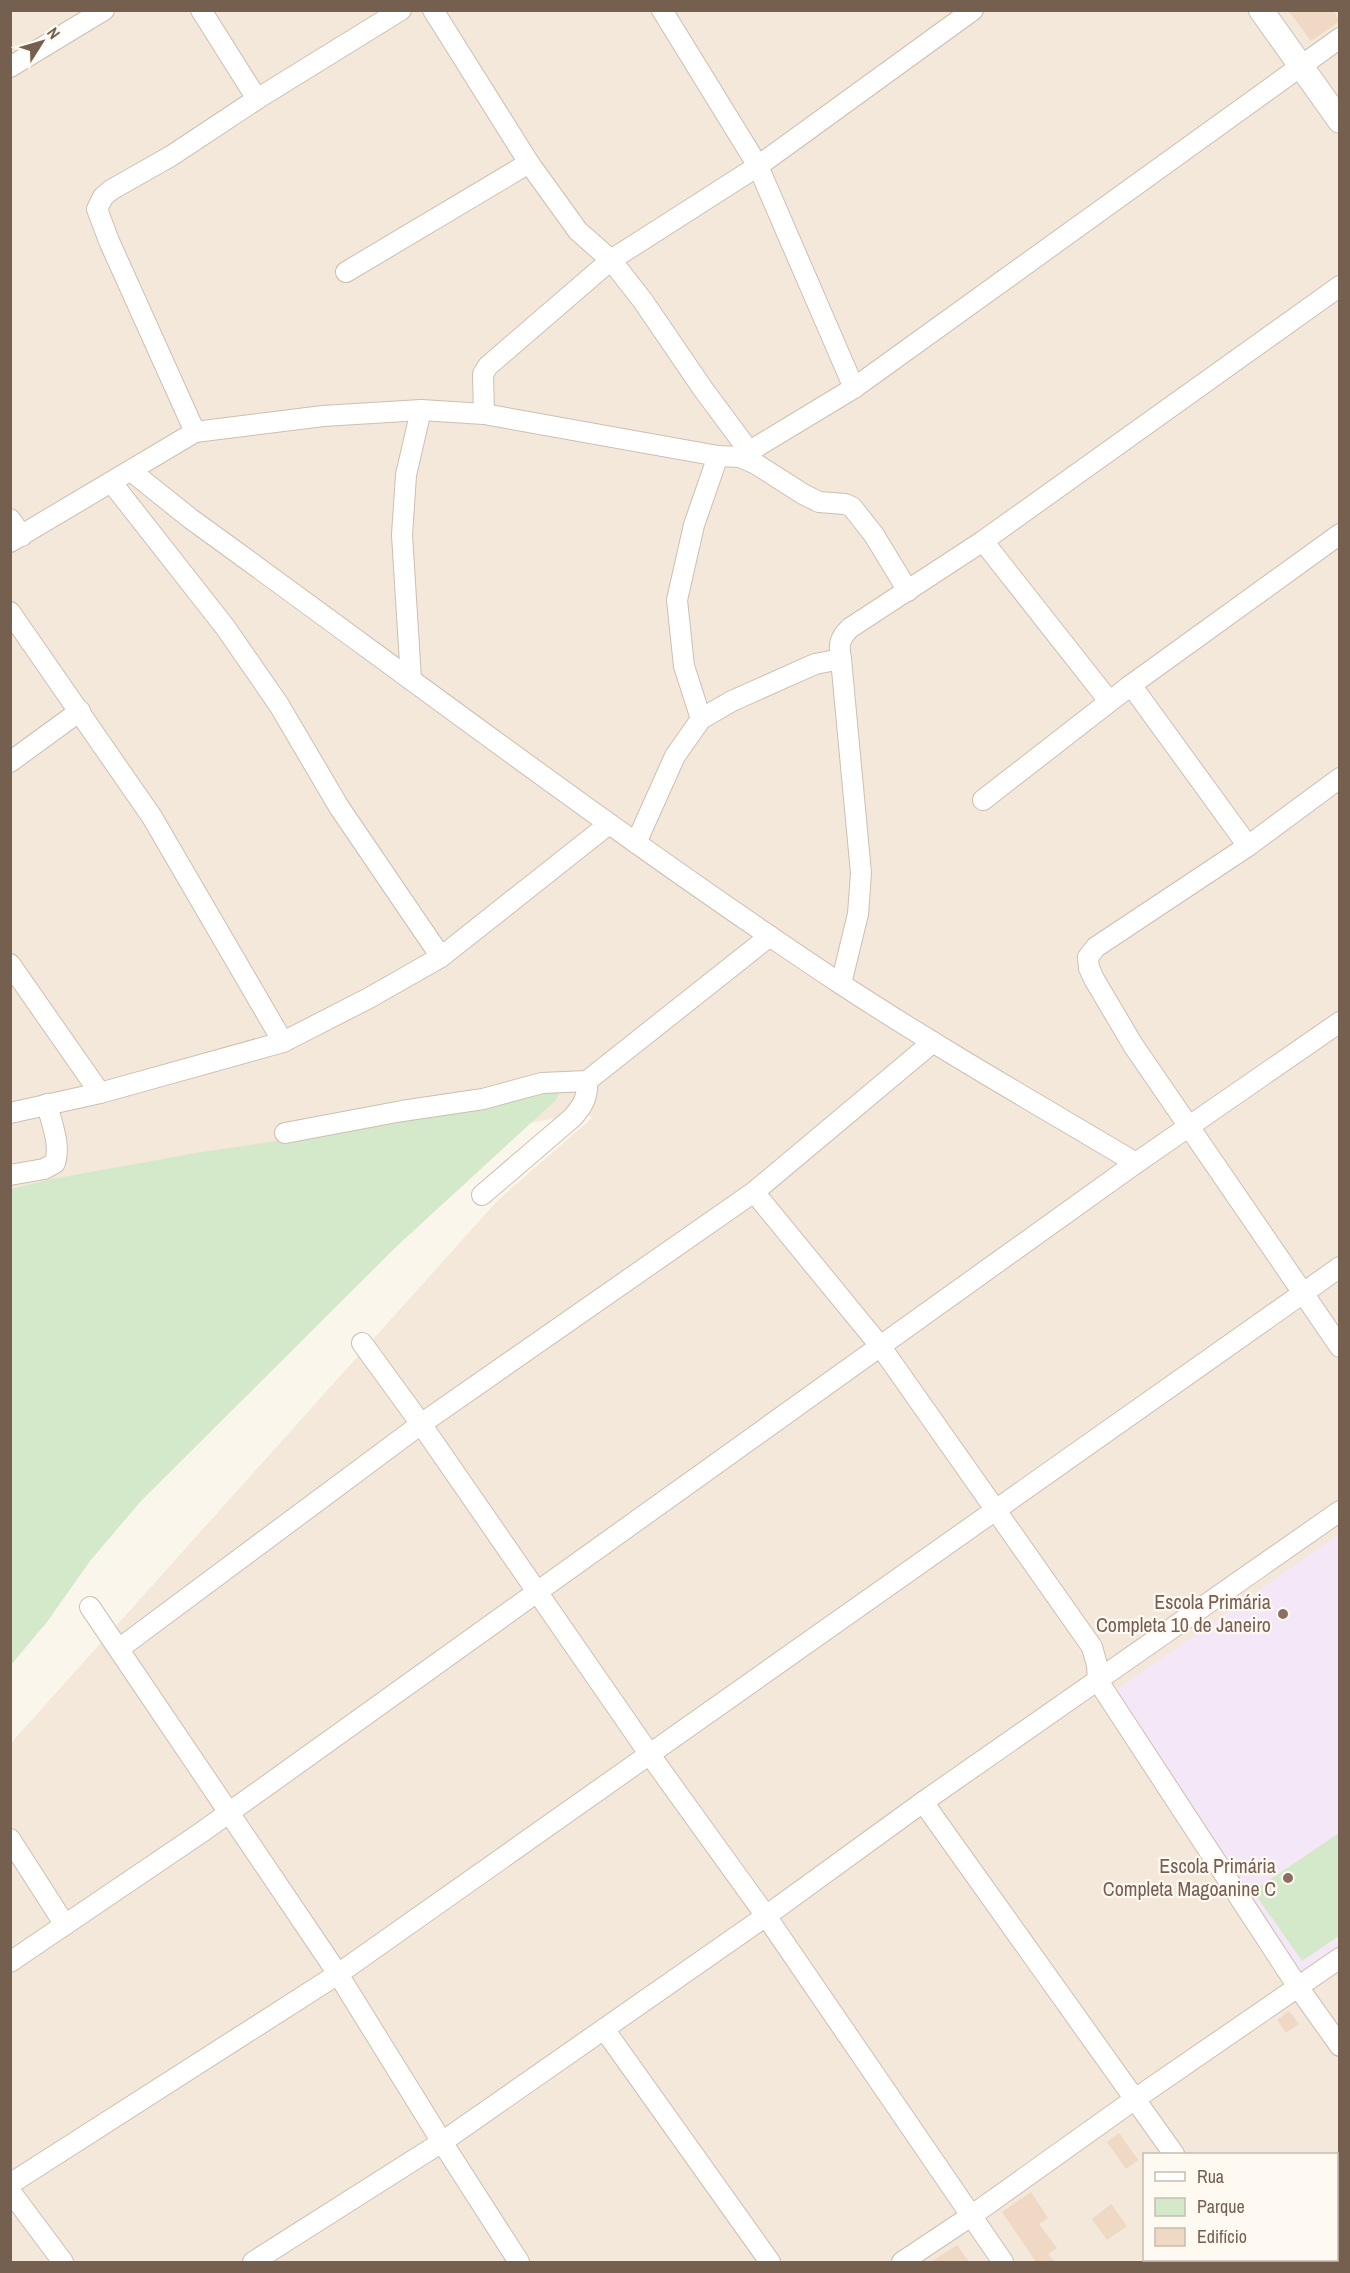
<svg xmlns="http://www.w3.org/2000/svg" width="1350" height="2273" font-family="'Archivo Narrow',sans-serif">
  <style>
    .residential { fill: #f3e8da; fill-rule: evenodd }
    .education { fill: #f3e7f8 }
    .green { fill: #d4e9ca }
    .building { fill: #efd8c4 }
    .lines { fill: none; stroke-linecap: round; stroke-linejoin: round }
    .minor-casing { stroke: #cdbfb1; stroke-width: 22 }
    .tertiary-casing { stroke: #cdbfb1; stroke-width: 26 }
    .minor { stroke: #fff; stroke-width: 20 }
    .tertiary { stroke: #fff; stroke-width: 24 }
    .education-dot { fill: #8d6e63; stroke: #fefaf1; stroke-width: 2 }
    .labels { text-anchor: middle; stroke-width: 4.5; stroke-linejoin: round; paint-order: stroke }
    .education-label { font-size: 20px; fill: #785e54; stroke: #fefaf1; text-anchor: end }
  </style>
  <rect width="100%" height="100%" fill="#fbf6eb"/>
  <!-- residential -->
  <path class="residential" d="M11,11h1328v2251h-1328v-519l487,-543 94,-82 -6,-5 -575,102zM1144,2154h192v106h-192z"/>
  <!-- education -->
  <path class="education" d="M1339,1534v410l-42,29 -101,-162 -84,-118z"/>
  <!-- green -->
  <g class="green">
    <path d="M560,1092l-4,8 -159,146 -256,255 -51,60 -43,61 -36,43v-476l41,-10 144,-26 195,-29 150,-30z"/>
    <path d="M1339,1833v103l-37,25 -49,-70z"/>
  </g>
  <!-- building -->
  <g class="building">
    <path d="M1288,10h45l7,11 -29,20z"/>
    <path d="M1289,2011l10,13 -13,9 -9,-13z"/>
    <path d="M1119,2133l19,27 -12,9 -19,-27z"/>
    <path d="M1031,2192l17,26 -9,6 18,24 -9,6 7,8h-19l-34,-50z"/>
    <path d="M1111,2204l16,22 -20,14 -15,-21z"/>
    <path d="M957,2245l12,17h-38z"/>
  </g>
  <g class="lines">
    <defs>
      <g id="minor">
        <path d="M201,10l56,89"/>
        <path d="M433,10l96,153 49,68 33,29 32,41 60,88 46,62"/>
        <path d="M662,10l96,156 96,222"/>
        <path d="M10,67l94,-57"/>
        <path d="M346,272l183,-109"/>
        <path d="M484,414l-1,-40 5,-8 123,-106 147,-94 215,-156"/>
        <path d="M195,432l-86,-191 -12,-32 6,-12 8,-7 60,-34 86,-57 144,-89"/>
        <path d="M740,457l114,-69 486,-350"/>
        <path d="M131,471l60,48c216,156 428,318 650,465 96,63 196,120 295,179"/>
        <path d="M112,483l113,144 54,78 60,102 102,150"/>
        <path d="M10,519l12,17"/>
        <path d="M983,541l126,160"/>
        <path d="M10,542l185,-110 128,-16 98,-6 63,4 234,42 22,1 16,7 47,30 16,8 26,2 7,3 22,28 34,56"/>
        <path d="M10,612l142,205 131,225"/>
        <path d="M411,679l-9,-144 4,-60 15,-65"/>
        <path d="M1131,685l117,161"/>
        <path d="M701,719l-17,-53 -7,-66 17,-75 24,-69"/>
        <path d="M10,762l70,-51"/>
        <path d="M1340,778l-92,68 -152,101 -8,10 1,11 5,11 39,66 207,302"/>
        <path d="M983,800l148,-115 209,-151"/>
        <path d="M636,843l39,-87 26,-37 31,-18 83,-37 26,-5"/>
        <path d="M10,964l90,129"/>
        <path d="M841,984l17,-70 3,-41 -20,-214c-3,-15 -1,-21 9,-31l133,-87 357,-255"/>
        <path d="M10,1113l90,-20 183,-51 86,-44 72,-41 168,-133"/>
        <path d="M285,1133l117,-22 81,-12 59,-16 45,-2 183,-145"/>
        <path d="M10,1175l34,-6 11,-6c6,-19 -4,-41 -8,-59"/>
        <path d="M754,1192l127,155 211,300 5,18 1,16 200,306 42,59"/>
        <path d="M482,1195l90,-77c11,-12 16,-21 15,-37"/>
        <path d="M362,1343l59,81 229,331 116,161 237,346"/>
        <path d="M120,1648l301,-224 333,-232 179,-150"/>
        <path d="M923,1802l251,352"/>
        <path d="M10,1839l55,86"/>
        <path d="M10,1962l192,-130 934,-669 204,-141"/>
        <path d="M604,2029l166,233"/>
        <path d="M10,2184l328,-210 -248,-367"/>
        <path d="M10,2191l53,71"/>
        <path d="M1246,2260l2,2"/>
        <path d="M253,2262l189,-120 324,-226 157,-114 417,-291"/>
        <path d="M519,2262l-77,-120 -104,-168 1002,-707"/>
        <path d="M902,2262l69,-46 164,-117 205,-141"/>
      </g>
      <path id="tertiary" d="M1261,10l79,111"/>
    </defs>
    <!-- minor casing -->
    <use href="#minor" class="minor-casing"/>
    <!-- tertiary casing -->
    <use href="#tertiary" class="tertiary-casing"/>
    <!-- minor -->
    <use href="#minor" class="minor"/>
    <!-- tertiary -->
    <use href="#tertiary" class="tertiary"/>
  </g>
  <!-- markers -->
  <g class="education-dot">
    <circle cx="1283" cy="1614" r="6"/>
    <circle cx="1288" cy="1878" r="6"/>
  </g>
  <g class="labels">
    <!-- education labels -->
    <g class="education-label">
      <text x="1271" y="1609">Escola Primária<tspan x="1271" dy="23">Completa 10 de Janeiro</tspan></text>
      <text x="1276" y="1873">Escola Primária<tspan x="1276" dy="23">Completa Magoanine C</tspan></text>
    </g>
  </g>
  <!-- border -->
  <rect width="1350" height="2273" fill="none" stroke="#755f4f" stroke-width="24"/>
  <!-- legend -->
  <rect x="1143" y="2153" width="195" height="108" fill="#fefaf1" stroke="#c7bcb0" stroke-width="1.5"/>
  <rect x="1155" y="2172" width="30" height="9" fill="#ffffff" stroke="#c7bcb0" stroke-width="1.5"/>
  <text x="1197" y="2183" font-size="18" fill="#755f4f">Rua</text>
  <rect x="1155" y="2198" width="30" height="18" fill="#d4e9ca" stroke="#c7bcb0" stroke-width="1.5"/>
  <text x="1197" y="2213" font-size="18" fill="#755f4f">Parque</text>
  <rect x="1155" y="2228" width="30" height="18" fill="#efd8c4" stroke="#c7bcb0" stroke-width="1.5"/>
  <text x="1197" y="2243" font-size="18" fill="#755f4f">Edifício</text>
  <!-- north arrow -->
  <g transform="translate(42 42) rotate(53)" stroke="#fefaf1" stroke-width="4.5" paint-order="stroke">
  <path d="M0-4.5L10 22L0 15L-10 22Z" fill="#755f4f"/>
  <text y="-9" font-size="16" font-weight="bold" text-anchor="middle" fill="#755f4f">N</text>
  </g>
</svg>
